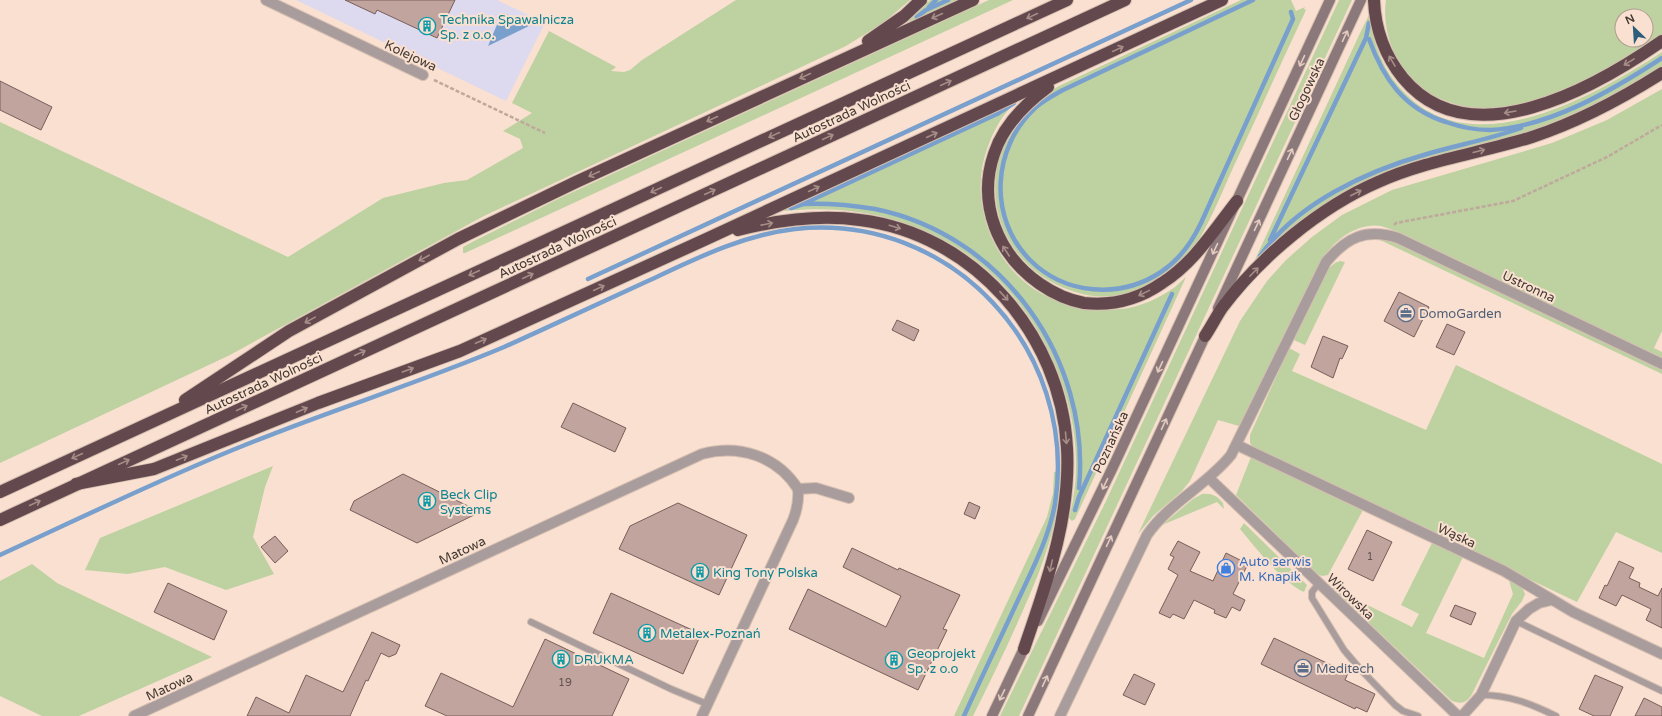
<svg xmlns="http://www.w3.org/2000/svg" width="1662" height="716" font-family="'Varela Round',sans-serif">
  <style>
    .industrial { fill: #ddd9ee }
    .green { fill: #bdd1a1; fill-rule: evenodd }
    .water { fill: #79a0cc }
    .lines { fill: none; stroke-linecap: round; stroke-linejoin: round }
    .stream { stroke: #79a0cc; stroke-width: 4.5 }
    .building { fill: #c2a49f; stroke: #795e59 }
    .lane-casing { stroke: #d5bfb0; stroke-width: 8 }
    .street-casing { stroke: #d5bfb0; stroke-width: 12 }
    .secondary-casing { stroke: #d5bfb0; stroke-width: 12 }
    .highway-casing { stroke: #d5bfb0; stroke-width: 14 }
    .path { stroke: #bea99c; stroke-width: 2.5; stroke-dasharray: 4 2; stroke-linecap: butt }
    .lane { stroke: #a99c9d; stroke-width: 6 }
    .street { stroke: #a99c9d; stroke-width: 10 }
    .secondary { stroke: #8b787a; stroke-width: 10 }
    .highway { stroke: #63494d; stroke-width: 12 }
    .oneway { stroke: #a78d88 }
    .oneway2 { stroke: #e4cbbf }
    .labels { text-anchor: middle; stroke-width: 4; stroke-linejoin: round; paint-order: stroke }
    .number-label { font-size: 11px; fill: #63544d }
    .culture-label { font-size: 13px; fill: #0d838f; stroke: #fae0d0; text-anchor: start }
    .street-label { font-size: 13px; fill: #433932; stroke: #fae0d0 }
    .service-label { font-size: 13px; fill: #4e5e75; stroke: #fae0d0; text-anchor: start }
    .shop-label { font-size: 13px; fill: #366cbe; stroke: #fae0d0; text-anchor: start }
  </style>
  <rect width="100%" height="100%" fill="#fae0d0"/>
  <!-- industrial -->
  <path class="industrial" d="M296,0h201l48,23 -39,78z"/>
  <!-- green -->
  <g class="green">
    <path d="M736,0h174l-27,23 -37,23 -364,171 -252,138 -230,108v-341l288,135 95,-59 61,-15 23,-3 56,-32 -3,-9 -17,-8 29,-18 -20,-10 37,-72 67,36 -5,4 13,1 6,-2 12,-10z"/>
    <path d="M930,0h29l-48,22 -2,-1 1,-3z"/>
    <path d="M989,0h24l-548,253h-2v-6l11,-6 86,-43z"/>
    <path d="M1241,0h50l5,11 9,-4 -1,2 2,1c-25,53 -49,107 -74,160 -13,29 -31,76 -54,96 -5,4 -12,7 -17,11 -29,19 -56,25 -89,14 -59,-19 -92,-81 -70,-141 9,-27 32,-50 57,-64z"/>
    <path d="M1339,0h13l-333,716h-19l106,-215z"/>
    <path d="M1386,0h276v34c-57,39 -148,96 -218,66 -14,-5 -25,-12 -35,-24 -17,-21 -27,-48 -23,-76zM1622,16h24v24h-24z"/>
    <path d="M1371,14c1,29 12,56 32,77 69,76 193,4 259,-39v14c-46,30 -95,53 -147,70 -46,14 -95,21 -139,40 -49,22 -83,53 -123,88l108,-233 8,-16z"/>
    <path d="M1662,89v242l-8,17 8,4v7l-261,-126c-6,-2 -13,-5 -20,-7 -24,-4 -48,15 -59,34l-83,166 -21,-6 -28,61 -9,11 -28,24 -15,18 102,-213 27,-40 19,-21 26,-23 30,-22 50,-25 160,-47 55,-23z"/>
    <path d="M1014,102l1,1c-14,13 -22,29 -28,46 -19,53 6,118 55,145 24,12 53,17 80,15 18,-2 38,-11 53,-22 4,-3 7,-7 11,-10l-111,242 -3,2 -3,-3c12,-44 8,-91 -7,-134 -40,-121 -151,-187 -277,-173l-1,-1 2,-3z"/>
    <path d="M1376,238l11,1 10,4 265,126v5z"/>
    <path d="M1340,261l5,1 -40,83 -11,-5 34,-71 7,-6z"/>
    <path d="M1289,348l11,6 -8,17 134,59 30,-65 206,99v89l-46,-21 -39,70 -324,-155 -3,-4v-8z"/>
    <path d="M1251,457l112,53 -35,65 -6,1 -5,-2 -81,-79z"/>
    <path d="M273,466l-8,21 -12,50 21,37 -48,16 -61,-23 -37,7 -43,-4 15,-32z"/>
    <path d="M1054,472h8c-3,50 -18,91 -38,136 -16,37 -33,72 -51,108h-19l93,-199 6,-24z"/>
    <path d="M1202,494c10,-1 15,2 21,9l1,6 -7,-7 -55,23 31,-26z"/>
    <path d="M1244,523l63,62 -3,7c-22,-10 -48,-44 -64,-63z"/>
    <path d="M1432,543l31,14 -37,76 58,25 29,-64 -5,-17 14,10 3,7 -3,7 -10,13 -40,80c-5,9 -12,11 -21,6l-118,-111 1,-4 3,5 75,37 7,-13 -18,-9z"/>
    <path d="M32,564l25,19 155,74 -133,59h-37l-42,-20v-115z"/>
  </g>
  <!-- water -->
  <path class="water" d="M503,13l28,12 -43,21 14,-33z"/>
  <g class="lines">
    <!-- stream -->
    <g class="stream">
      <path d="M1253,0l-190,90c-9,5 -19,10 -28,18 -43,40 -47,110 -5,152 35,35 90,39 131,12 18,-12 31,-30 40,-49l92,-204 -2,-7"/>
      <path d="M929,7l7,-7"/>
      <path d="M917,17l9,-7 22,-10"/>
      <path d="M1369,39c14,39 35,70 77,83 14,5 29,8 44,8 60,-3 123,-40 172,-72"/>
      <path d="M803,204c24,-1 48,1 72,5 128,26 216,150 204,279"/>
      <path d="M791,208l12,-4 194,-90 17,-11"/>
      <path d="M1270,240l96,-202 3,-15"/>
      <path d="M1260,256c37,-53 107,-85 167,-102 31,-9 63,-15 94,-26"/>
      <path d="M588,279l603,-279"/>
      <path d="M1075,510l4,-13 93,-203"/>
      <path d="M0,555c81,-37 162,-77 245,-110 86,-35 174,-62 259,-98 49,-22 98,-45 146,-67 47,-22 93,-45 145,-51 156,-17 284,121 260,275 -6,33 -22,64 -36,94 -18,39 -37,78 -55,118"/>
    </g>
  </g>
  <!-- building -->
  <g class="building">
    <path d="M345,0h110l-18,38 -60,-28 -2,4z"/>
    <path d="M0,81l52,26 -11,23 -41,-20z"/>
    <path d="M1399,292l30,15 -15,30 -30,-16z"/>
    <path d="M897,320l22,10 -5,11 -22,-11z"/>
    <path d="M1447,324l18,8 -11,23 -18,-8z"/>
    <path d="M1323,336l25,10 -6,13 -2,-1 -7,20 -22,-11z"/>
    <path d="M573,403l53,25 -11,24 -54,-25z"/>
    <path d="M403,474l77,38 -63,31 -67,-33 4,-9z"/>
    <path d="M969,502l11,5 -5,12 -11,-5z"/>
    <path d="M678,503l69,32 -28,60 -100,-46 11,-23z"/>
    <path d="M1367,530l25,12 -19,39 -25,-12z"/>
    <path d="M275,536l13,15 -13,12 -14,-16z"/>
    <path d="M1178,541l22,11 -10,19 23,10 13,-28 22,11 -15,30 12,6 -5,11 -8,-4 -6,11 -12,-5 1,-3 -21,-10 -10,19 -11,-5 -3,4 -11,-5 19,-38 -10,-6 6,-12 -4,-2z"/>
    <path d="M852,548l46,22 1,-2 61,27 -17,34 4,1 -29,60 -129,-61 19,-40 78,38 15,-31 -58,-29z"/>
    <path d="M1619,561l15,7 -5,10 11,5 -1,4 19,9 4,-8v40l-16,-8 5,-11 -29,-14 -6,11 -17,-8 6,-13 2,1z"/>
    <path d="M168,583l59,28 -13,29 -60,-28z"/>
    <path d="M611,593l90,41 -18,40 -90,-41z"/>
    <path d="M1455,605l21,8 -5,12 -21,-9z"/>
    <path d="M372,632l28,13 -4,9 -7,3 -8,-4 -13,28 -2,-1 -16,36h-103l9,-19 33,16 17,-38 37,17z"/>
    <path d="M1274,638l74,35 -3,7 30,14 -8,18 -11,-5 -1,2 -94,-45z"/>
    <path d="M545,639l84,40 -17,37h-165l-22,-10 16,-33 72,34z"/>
    <path d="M1134,674l21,10 -10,21 -22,-10z"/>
    <path d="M1595,675l28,12 -13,29h-16l-15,-7z"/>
    <path d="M1644,698l18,9v9h-27z"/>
  </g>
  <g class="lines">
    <defs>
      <g id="lane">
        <path d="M1319,583l-7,9v6l32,52 17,20 34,35 8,6 15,5"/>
        <path d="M1516,621l146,70"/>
        <path d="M531,622l140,67 36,15"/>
        <path d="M1481,695c29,0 50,9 75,21"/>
      </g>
      <g id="street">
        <path d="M266,0l157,75"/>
        <path d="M1237,445l267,126 69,41 89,42"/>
        <path d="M1209,478l249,238"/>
        <path d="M134,716l568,-262c37,-10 75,2 96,35"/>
        <path d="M702,716l91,-196c4,-10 6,-19 5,-31l18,-1 33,10"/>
        <path d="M1060,716l87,-181c22,-32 60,-50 84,-80l95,-193c21,-25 40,-34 72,-24l264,126"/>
        <path d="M1462,716l19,-21 35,-74 13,-12 10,-6 13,-3"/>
      </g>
      <g id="secondary">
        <path d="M1218,308l143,-308"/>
        <path d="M1038,621l74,-152 218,-469"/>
        <path d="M992,716l35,-74"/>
        <path d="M1028,716l180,-386"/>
      </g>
      <g id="highway">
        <path d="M1374,0c1,28 11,56 29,78 67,81 193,9 259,-37"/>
        <path d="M868,41l36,-25 17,-16"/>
        <path d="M1048,87c-23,17 -45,39 -54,67 -17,50 4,101 46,130 13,9 28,16 44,19 28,3 55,-4 78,-20 32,-20 52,-53 75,-82"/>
        <path d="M738,230c40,-10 81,-16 122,-10 114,14 201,115 207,228 4,70 -21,136 -43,201"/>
        <path d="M1205,336c6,-9 11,-19 17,-28 38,-51 98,-101 156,-126 49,-22 103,-29 154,-45 46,-15 89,-38 130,-64"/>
        <path d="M185,400l104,-69 169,-92 118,-57 397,-182"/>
        <path d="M76,484l78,-15 164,-66 142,-52 242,-110 520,-241"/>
        <path d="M0,492l1067,-492"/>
        <path d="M0,520l1125,-520"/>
      </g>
    </defs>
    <!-- lane casing -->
    <use href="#lane" class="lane-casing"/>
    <!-- street casing -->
    <use href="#street" class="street-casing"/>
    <!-- secondary casing -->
    <use href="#secondary" class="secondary-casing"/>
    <!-- highway casing -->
    <use href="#highway" class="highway-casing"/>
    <!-- path -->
    <g class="path">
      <path d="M434,80l111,53"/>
      <path d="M1394,225l2,-2 117,-22 94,-44 55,-32"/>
    </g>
    <!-- lane -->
    <use href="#lane" class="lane"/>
    <!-- street -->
    <use href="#street" class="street"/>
    <!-- secondary -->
    <use href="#secondary" class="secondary"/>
    <!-- highway -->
    <use href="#highway" class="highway"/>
  </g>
  <!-- one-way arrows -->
  <defs><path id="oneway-shaft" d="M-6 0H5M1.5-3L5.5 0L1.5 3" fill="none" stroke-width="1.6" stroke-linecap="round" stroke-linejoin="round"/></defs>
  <g class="oneway">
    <use href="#oneway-shaft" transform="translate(937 16) rotate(156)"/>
    <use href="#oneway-shaft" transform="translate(1032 16) rotate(155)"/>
    <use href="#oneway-shaft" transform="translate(1118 49) rotate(-25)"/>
    <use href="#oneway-shaft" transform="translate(1392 61) rotate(-120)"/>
    <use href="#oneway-shaft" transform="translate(1629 62) rotate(149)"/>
    <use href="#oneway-shaft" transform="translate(805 76) rotate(155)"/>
    <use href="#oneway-shaft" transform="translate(946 83) rotate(-25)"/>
    <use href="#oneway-shaft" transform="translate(1510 112) rotate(170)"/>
    <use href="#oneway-shaft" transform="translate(712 119) rotate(155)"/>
    <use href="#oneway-shaft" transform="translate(774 135) rotate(155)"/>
    <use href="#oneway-shaft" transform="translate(932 135) rotate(-25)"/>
    <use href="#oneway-shaft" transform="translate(828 137) rotate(-25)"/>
    <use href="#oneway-shaft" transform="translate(1479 151) rotate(-14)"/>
    <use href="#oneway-shaft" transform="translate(594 174) rotate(155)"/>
    <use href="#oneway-shaft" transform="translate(814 189) rotate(-25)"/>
    <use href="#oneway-shaft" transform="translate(656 190) rotate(155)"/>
    <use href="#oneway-shaft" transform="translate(710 192) rotate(-25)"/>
    <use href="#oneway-shaft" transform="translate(1356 193) rotate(-27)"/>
    <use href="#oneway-shaft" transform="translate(767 224) rotate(-11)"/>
    <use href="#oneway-shaft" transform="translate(895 227) rotate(17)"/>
    <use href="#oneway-shaft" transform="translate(1006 251) rotate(-123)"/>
    <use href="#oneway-shaft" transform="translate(424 258) rotate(152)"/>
    <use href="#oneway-shaft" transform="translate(1254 272) rotate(-45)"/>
    <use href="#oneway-shaft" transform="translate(474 273) rotate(155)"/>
    <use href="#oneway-shaft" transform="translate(528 276) rotate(-25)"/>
    <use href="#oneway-shaft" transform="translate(599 288) rotate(-25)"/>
    <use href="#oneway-shaft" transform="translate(1144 293) rotate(154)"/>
    <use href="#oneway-shaft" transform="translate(1004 296) rotate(47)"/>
    <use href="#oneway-shaft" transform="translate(310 320) rotate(151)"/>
    <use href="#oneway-shaft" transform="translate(481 341) rotate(-23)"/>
    <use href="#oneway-shaft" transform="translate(360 353) rotate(-25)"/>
    <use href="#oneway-shaft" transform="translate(408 370) rotate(-20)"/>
    <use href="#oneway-shaft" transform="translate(242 408) rotate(-25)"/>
    <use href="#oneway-shaft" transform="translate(302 410) rotate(-23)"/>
    <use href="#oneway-shaft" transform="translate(1066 438) rotate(85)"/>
    <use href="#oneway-shaft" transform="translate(77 456) rotate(155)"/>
    <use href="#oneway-shaft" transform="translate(182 458) rotate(-22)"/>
    <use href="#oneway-shaft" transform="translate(124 462) rotate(-25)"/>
    <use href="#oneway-shaft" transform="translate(35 503) rotate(-25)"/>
    <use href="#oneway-shaft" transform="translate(1051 566) rotate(103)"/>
  </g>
  <g class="oneway2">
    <use href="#oneway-shaft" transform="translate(1345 36) rotate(-65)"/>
    <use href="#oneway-shaft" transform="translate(1302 61) rotate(115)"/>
    <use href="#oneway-shaft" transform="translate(1290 154) rotate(-65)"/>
    <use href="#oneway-shaft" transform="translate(1257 225) rotate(-65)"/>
    <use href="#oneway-shaft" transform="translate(1215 249) rotate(115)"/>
    <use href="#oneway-shaft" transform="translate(1160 367) rotate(115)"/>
    <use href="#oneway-shaft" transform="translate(1164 424) rotate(-65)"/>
    <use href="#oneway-shaft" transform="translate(1105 484) rotate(116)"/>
    <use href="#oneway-shaft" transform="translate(1109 541) rotate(-65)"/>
    <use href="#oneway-shaft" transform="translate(1045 681) rotate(-65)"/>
    <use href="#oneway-shaft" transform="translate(1002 695) rotate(116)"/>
  </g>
  <!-- icons -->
  <defs>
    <symbol id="building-ring" viewBox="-11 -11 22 22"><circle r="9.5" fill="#fae0d0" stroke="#0f9aa8" stroke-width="1.5"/><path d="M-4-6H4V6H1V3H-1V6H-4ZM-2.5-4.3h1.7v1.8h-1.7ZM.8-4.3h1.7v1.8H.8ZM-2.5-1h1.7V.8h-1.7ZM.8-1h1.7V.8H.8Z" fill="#0f9aa8"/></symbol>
    <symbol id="office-ring" viewBox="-11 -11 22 22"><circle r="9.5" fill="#fae0d0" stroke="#5c6f8a" stroke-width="1.5"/><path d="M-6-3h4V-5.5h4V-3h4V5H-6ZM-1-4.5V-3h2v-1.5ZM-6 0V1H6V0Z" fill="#5c6f8a"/></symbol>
    <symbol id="shop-ring" viewBox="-11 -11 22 22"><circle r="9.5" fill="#fae0d0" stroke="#3f7fe0" stroke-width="1.5"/><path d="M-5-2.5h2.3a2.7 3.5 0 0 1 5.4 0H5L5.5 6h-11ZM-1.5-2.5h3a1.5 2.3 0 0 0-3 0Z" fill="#3f7fe0"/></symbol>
  </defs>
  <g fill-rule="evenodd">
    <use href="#building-ring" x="417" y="16" width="20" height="20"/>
    <use href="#office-ring" x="1396" y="303" width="20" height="20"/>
    <use href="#building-ring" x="417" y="491" width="20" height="20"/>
    <use href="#shop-ring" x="1216" y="558" width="20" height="20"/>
    <use href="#building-ring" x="690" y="562" width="20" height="20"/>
    <use href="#building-ring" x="637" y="623" width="20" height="20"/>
    <use href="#building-ring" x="551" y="649" width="20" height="20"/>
    <use href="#building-ring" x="884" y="650" width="20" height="20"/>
    <use href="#office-ring" x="1293" y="658" width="20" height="20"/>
  </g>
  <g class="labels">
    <!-- number labels -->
    <g class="number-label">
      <text x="1370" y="560">1</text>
      <text x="565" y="686">19</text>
    </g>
    <!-- culture labels -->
    <g class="culture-label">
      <text x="440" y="24">Technika Spawalnicza<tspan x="440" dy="15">Sp. z o.o.</tspan></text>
      <text x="440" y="499">Beck Clip<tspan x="440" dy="15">Systems</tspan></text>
      <text x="713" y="577">King Tony Polska</text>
      <text x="660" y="638">Metalex-Poznań</text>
      <text x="907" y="658">Geoprojekt<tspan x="907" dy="15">Sp. z o.o</tspan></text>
      <text x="574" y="664">DRUKMA</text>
    </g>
    <!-- street labels -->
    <g class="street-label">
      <text transform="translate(411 55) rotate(25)" y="5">Kolejowa</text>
      <text transform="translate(1306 89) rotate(-65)" y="5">Głogowska</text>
      <text transform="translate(851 111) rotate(-25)" y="5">Autostrada Wolności</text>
      <text transform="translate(557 247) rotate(-25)" y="5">Autostrada Wolności</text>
      <text transform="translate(1529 286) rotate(25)" y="5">Ustronna</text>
      <text transform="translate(263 383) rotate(-25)" y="5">Autostrada Wolności</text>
      <text transform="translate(1110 442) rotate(-65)" y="5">Poznańska</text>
      <text transform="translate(1457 535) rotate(25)" y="5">Wąska</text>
      <text transform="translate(462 550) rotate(-25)" y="5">Matowa</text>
      <text transform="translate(1351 596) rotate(44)" y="5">Wirowska</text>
      <text transform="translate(169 686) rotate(-25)" y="5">Matowa</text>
    </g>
    <!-- service labels -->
    <g class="service-label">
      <text x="1419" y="318">DomoGarden</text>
      <text x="1316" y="673">Meditech</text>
    </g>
    <!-- shop labels -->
    <g class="shop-label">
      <text x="1239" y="566">Auto serwis<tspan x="1239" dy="15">M. Knapik</tspan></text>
    </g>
  </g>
  <!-- north arrow -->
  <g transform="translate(1634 28) rotate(335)"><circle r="19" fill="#fae0d0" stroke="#b19d91"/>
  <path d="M0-3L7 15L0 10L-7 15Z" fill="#2c5d7b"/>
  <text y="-6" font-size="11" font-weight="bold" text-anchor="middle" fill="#433932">N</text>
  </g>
</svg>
